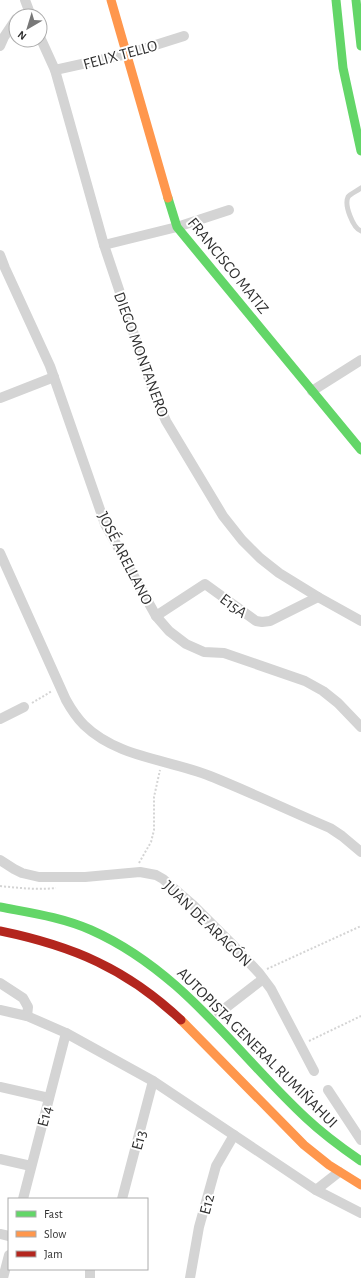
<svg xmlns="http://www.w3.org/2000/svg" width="361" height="1278" font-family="'Alegreya Sans',sans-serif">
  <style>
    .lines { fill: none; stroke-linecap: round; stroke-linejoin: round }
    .path { stroke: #d4d4d4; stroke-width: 2; stroke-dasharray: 2 2; stroke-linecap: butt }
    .lane { stroke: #d4d4d4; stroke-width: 5 }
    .street { stroke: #d4d4d4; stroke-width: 10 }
    .fast { stroke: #63d668; stroke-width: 9 }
    .slow { stroke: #ff974d; stroke-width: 9 }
    .jam { stroke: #b3261e; stroke-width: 9 }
    .labels { text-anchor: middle; stroke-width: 4; stroke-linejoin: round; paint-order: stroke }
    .street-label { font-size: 16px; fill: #303030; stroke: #fff }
  </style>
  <rect width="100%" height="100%" fill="#fff"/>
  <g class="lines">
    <!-- path -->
    <g class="path">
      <path d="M32,703l20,-12"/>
      <path d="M139,863l12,-21 3,-12v-33l6,-27"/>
      <path d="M0,886c19,2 37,4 56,2"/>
      <path d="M267,969l94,-43"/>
      <path d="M309,1041l52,-25"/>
    </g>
    <!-- lane -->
    <path class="lane" d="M361,188c-4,3 -11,6 -13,9 -4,8 5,31 13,34"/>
    <!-- street -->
    <g class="street">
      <path d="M25,0l6,16"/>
      <path d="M40,37l15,33 49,175 48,143 14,33 57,95 19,24 18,18 19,15 39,24 43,24"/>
      <path d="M0,46l4,-9 12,-18"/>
      <path d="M55,70l72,-16 57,-18"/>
      <path d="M104,245l73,-18 52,-17"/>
      <path d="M0,255l5,13 45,98 55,158 51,92 13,15 17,13 18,8 20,1 81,28 18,10 15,12 23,24"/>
      <path d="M312,391l49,-31"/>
      <path d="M0,398l54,-21"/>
      <path d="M0,553l66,147c5,9 11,18 18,25 34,33 84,34 126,51 40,16 80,35 120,52l12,8 19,16"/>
      <path d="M156,616l49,-32 51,37 6,1 8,-1 48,-24"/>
      <path d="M0,719l24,-12"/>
      <path d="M0,860l14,9 8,4 17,4h46l55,-5 16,3 7,4 30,26 38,38 28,30 12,16 43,82"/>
      <path d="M0,983l23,15 5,9 -1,9"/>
      <path d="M0,1010l27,6 39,17 87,48 163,109 45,23"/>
      <path d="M219,1013l44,-34"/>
      <path d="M0,1087l49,11"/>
      <path d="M328,1090l33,50"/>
      <path d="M0,1159l31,7"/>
      <path d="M316,1190l23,-18"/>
      <path d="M23,1199l43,-166"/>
      <path d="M122,1199l31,-118"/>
      <path d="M0,1234l9,2"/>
      <path d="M3,1278l6,-23"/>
      <path d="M90,1278v-9"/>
      <path d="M190,1278l9,-51 17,-61 18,-31"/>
    </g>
    <!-- fast -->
    <g class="fast">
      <path d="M336,0l7,68 18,83"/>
      <path d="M356,0l5,46"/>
      <path d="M168,198l9,29 184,223"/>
      <path d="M0,907c31,6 61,10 91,23 92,41 144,122 215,188 17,16 36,30 55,43"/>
    </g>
    <!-- slow -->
    <g class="slow">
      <path d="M111,0l57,198"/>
      <path d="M181,1020l123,125 25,20 32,20"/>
    </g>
    <!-- jam -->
    <path class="jam" d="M0,931c73,15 127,38 181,89"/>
  </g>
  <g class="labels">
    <!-- street labels -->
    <g class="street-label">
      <text transform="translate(120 54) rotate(-15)" y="6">FELIX TELLO</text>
      <text transform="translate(229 265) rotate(51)" y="6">FRANCISCO MATIZ</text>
      <text transform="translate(142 354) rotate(70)" y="6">DIEGO MONTANERO</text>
      <text transform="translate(126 558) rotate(63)" y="6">JOSÉ ARELLANO</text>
      <text transform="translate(234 605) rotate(37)" y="6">E15A</text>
      <text transform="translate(208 923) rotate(44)" y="6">JUAN DE ARAGÓN</text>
      <text transform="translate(258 1047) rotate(45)" y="6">AUTOPISTA GENERAL RUMIÑAHUI</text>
      <text transform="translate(44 1116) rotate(-75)" y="6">E14</text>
      <text transform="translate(138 1140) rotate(-75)" y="6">E13</text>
      <text transform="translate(206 1204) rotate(-75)" y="6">E12</text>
    </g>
  </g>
  <!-- legend -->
  <rect x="8" y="1198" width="140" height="72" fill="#ffffff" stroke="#acacac"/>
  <rect x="16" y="1211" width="20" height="6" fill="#63d668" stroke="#acacac"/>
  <text x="44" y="1218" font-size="12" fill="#303030">Fast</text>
  <rect x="16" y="1231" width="20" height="6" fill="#ff974d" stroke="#acacac"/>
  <text x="44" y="1238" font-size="12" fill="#303030">Slow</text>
  <rect x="16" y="1251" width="20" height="6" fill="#b3261e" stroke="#acacac"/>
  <text x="44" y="1258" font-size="12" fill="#303030">Jam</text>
  <!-- north arrow -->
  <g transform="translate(28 28) rotate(218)"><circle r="19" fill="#ffffff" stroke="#acacac"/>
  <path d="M0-3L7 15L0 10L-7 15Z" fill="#787878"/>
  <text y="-6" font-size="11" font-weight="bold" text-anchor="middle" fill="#303030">N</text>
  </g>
</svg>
